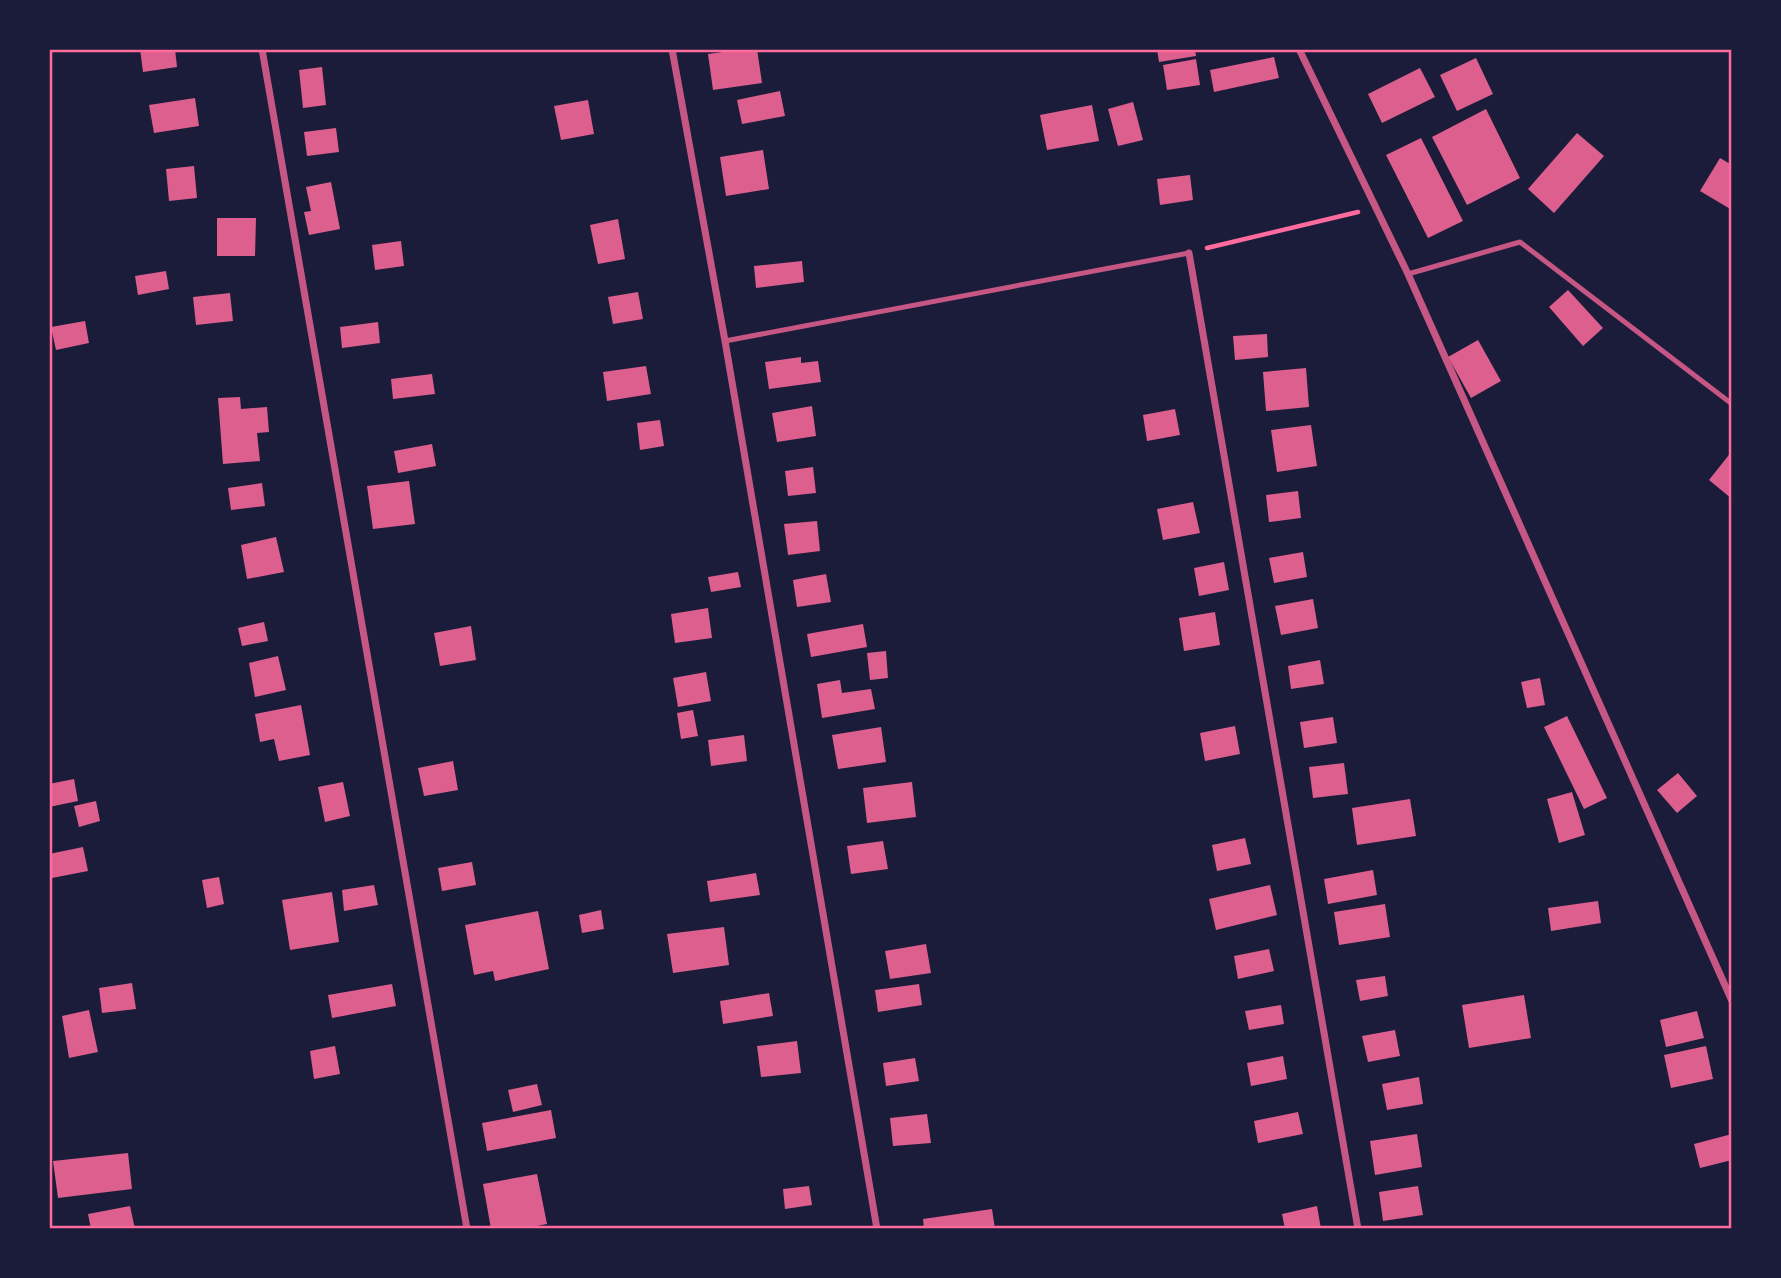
<svg xmlns="http://www.w3.org/2000/svg" width="1781" height="1278" font-family="'Noto Sans',sans-serif">
  <style>
    .building { fill: #dd5f8e }
    .lines { fill: none; stroke-linecap: round; stroke-linejoin: round }
    .path { stroke: #ff6b9d; stroke-width: 4.5 }
    .service { stroke: #c65784; stroke-width: 5 }
    .minor { stroke: #c65784; stroke-width: 7 }
    .neatline { fill: none; stroke: #ff6b9d; stroke-width: 2.5 }
  </style>
  <rect width="100%" height="100%" fill="#1b1b3a"/>
  <!-- building -->
  <g class="building">
    <path d="M140,49h35l2,18 -34,5z"/>
    <path d="M745,49h12l5,34 -49,7 -5,-36z"/>
    <path d="M1157,49h38l1,7 -37,6z"/>
    <path d="M1274,57l5,21 -65,14 -4,-22z"/>
    <path d="M1476,58l17,36 -36,17 -17,-36z"/>
    <path d="M1196,59l4,26 -33,5 -4,-25z"/>
    <path d="M322,67l4,38 -23,3 -4,-38z"/>
    <path d="M1420,68l15,29 -53,26 -14,-29z"/>
    <path d="M780,91l5,25 -43,8 -5,-24z"/>
    <path d="M195,98l4,28 -45,7 -5,-28z"/>
    <path d="M588,100l6,34 -33,6 -7,-34z"/>
    <path d="M1133,102l10,38 -25,6 -10,-37z"/>
    <path d="M1092,105l7,36 -52,9 -7,-35z"/>
    <path d="M1486,109l34,69 -53,27 -35,-68z"/>
    <path d="M336,128l3,24 -32,4 -3,-24z"/>
    <path d="M1577,133l27,23 -50,57 -26,-24z"/>
    <path d="M1421,138l42,83 -35,17 -42,-83z"/>
    <path d="M763,150l6,39 -43,7 -6,-39z"/>
    <path d="M1720,158l12,7v45l-32,-19z"/>
    <path d="M194,166l3,32 -28,3 -3,-32z"/>
    <path d="M1190,175l3,25 -33,5 -3,-26z"/>
    <path d="M331,182l9,47 -31,6 -5,-23 7,-1 -5,-24z"/>
    <path d="M217,218h39l-1,38h-38z"/>
    <path d="M618,219l7,40 -27,5 -8,-39z"/>
    <path d="M401,241l3,25 -29,4 -3,-25z"/>
    <path d="M802,261l2,21 -48,6 -2,-22z"/>
    <path d="M166,271l3,18 -31,6 -3,-19z"/>
    <path d="M1568,290l35,38 -20,18 -34,-39z"/>
    <path d="M638,292l5,27 -30,5 -5,-27z"/>
    <path d="M230,293l3,28 -37,4 -3,-28z"/>
    <path d="M85,321l4,22 -33,7 -5,-23z"/>
    <path d="M378,322l2,21 -38,5 -2,-21z"/>
    <path d="M1267,334l1,23 -33,3 -2,-24z"/>
    <path d="M1478,340l23,41 -30,17 -23,-41z"/>
    <path d="M801,357v6l17,-2 3,21 -52,7 -4,-27z"/>
    <path d="M646,366l5,28 -44,7 -4,-29z"/>
    <path d="M1306,368l3,39 -43,4 -3,-39z"/>
    <path d="M432,374l3,20 -42,5 -2,-20z"/>
    <path d="M240,397l1,12 26,-2 2,25 -12,1 3,28 -37,3 -5,-66z"/>
    <path d="M812,406l4,30 -39,6 -5,-29z"/>
    <path d="M1175,409l5,26 -33,6 -4,-26z"/>
    <path d="M660,420l4,26 -24,4 -3,-27z"/>
    <path d="M1311,425l6,41 -40,6 -6,-42z"/>
    <path d="M432,444l4,22 -38,7 -4,-22z"/>
    <path d="M1732,451v48l-23,-19z"/>
    <path d="M813,467l3,26 -28,3 -3,-25z"/>
    <path d="M409,481l6,43 -42,5 -6,-43z"/>
    <path d="M262,483l3,23 -34,4 -3,-22z"/>
    <path d="M1298,491l3,27 -32,4 -3,-27z"/>
    <path d="M1193,502l7,31 -37,7 -6,-31z"/>
    <path d="M817,521l3,30 -32,4 -4,-31z"/>
    <path d="M276,537l8,35 -37,7 -6,-34z"/>
    <path d="M1303,552l4,25 -33,6 -5,-25z"/>
    <path d="M1224,562l5,28 -30,6 -5,-28z"/>
    <path d="M738,572l3,15 -30,5 -3,-15z"/>
    <path d="M826,574l5,28 -34,5 -4,-27z"/>
    <path d="M1313,599l5,29 -37,7 -6,-29z"/>
    <path d="M708,608l4,30 -37,5 -4,-29z"/>
    <path d="M1215,612l5,33 -36,6 -5,-33z"/>
    <path d="M264,622l4,19 -26,5 -4,-18z"/>
    <path d="M863,624l4,23 -56,10 -4,-23z"/>
    <path d="M471,626l5,34 -36,6 -6,-33z"/>
    <path d="M886,651l2,27 -18,2 -3,-27z"/>
    <path d="M278,656l8,34 -31,7 -6,-34z"/>
    <path d="M1320,660l4,24 -33,5 -3,-23z"/>
    <path d="M706,672l5,29 -33,6 -5,-29z"/>
    <path d="M1540,678l5,27 -18,3 -6,-26z"/>
    <path d="M840,680l2,13 29,-4 4,20 -53,9 -5,-34z"/>
    <path d="M301,705l9,50 -31,6 -5,-22 -14,3 -5,-28z"/>
    <path d="M693,710l5,26 -17,3 -4,-26z"/>
    <path d="M1567,716l40,82 -23,11 -40,-82z"/>
    <path d="M1333,717l4,26 -33,5 -4,-26z"/>
    <path d="M1235,726l5,28 -35,7 -5,-28z"/>
    <path d="M881,727l5,35 -48,7 -6,-34z"/>
    <path d="M744,735l3,26 -36,5 -3,-26z"/>
    <path d="M453,761l5,29 -34,6 -6,-28z"/>
    <path d="M1344,763l4,31 -35,4 -4,-31z"/>
    <path d="M1678,773l19,23 -20,17 -20,-23z"/>
    <path d="M74,779l4,22 -29,6v-23z"/>
    <path d="M343,782l7,34 -25,6 -7,-35z"/>
    <path d="M912,782l4,35 -49,6 -4,-35z"/>
    <path d="M1572,792l13,43 -26,8 -12,-44z"/>
    <path d="M1410,799l6,37 -59,9 -5,-37z"/>
    <path d="M96,801l4,20 -21,6 -5,-21z"/>
    <path d="M1245,838l6,26 -34,7 -5,-26z"/>
    <path d="M883,841l5,28 -37,5 -4,-28z"/>
    <path d="M83,847l5,24 -36,7 -3,-24z"/>
    <path d="M472,862l4,23 -34,6 -4,-23z"/>
    <path d="M1373,870l4,25 -49,9 -4,-25z"/>
    <path d="M756,873l4,22 -50,7 -3,-21z"/>
    <path d="M219,877l5,27 -17,4 -5,-28z"/>
    <path d="M374,885l4,20 -34,6 -2,-21z"/>
    <path d="M1270,885l7,30 -61,15 -7,-31z"/>
    <path d="M332,892l7,50 -49,8 -8,-50z"/>
    <path d="M1598,901l3,22 -50,8 -3,-23z"/>
    <path d="M1385,904l5,33 -51,8 -5,-33z"/>
    <path d="M601,910l3,19 -22,4 -3,-18z"/>
    <path d="M538,911l11,58 -54,12 -2,-10 -19,4 -9,-50z"/>
    <path d="M724,927l5,38 -56,8 -6,-39z"/>
    <path d="M926,944l5,29 -41,6 -5,-28z"/>
    <path d="M1269,949l5,22 -36,8 -4,-23z"/>
    <path d="M1385,976l3,20 -28,5 -4,-21z"/>
    <path d="M132,983l4,26 -34,4 -3,-25z"/>
    <path d="M392,984l4,22 -64,12 -4,-23z"/>
    <path d="M919,984l3,21 -44,7 -3,-22z"/>
    <path d="M769,993l4,23 -50,8 -3,-23z"/>
    <path d="M1524,995l7,43 -62,10 -7,-43z"/>
    <path d="M1281,1005l3,19 -35,6 -4,-19z"/>
    <path d="M89,1010l9,42 -29,6 -7,-42z"/>
    <path d="M1697,1011l7,27 -38,9 -6,-27z"/>
    <path d="M1395,1030l5,26 -32,6 -6,-26z"/>
    <path d="M797,1041l4,32 -40,4 -4,-31z"/>
    <path d="M335,1046l5,28 -26,5 -4,-28z"/>
    <path d="M1706,1046l7,33 -42,9 -7,-33z"/>
    <path d="M1283,1056l4,23 -36,7 -4,-23z"/>
    <path d="M915,1058l4,23 -33,5 -3,-23z"/>
    <path d="M1419,1077l4,27 -36,6 -5,-26z"/>
    <path d="M537,1084l5,21 -29,7 -5,-22z"/>
    <path d="M551,1110l5,28 -69,13 -5,-28z"/>
    <path d="M1298,1112l5,22 -45,9 -4,-22z"/>
    <path d="M927,1114l4,29 -38,3 -3,-28z"/>
    <path d="M1417,1134l5,33 -47,8 -5,-34z"/>
    <path d="M1732,1134v26l-32,8 -6,-24z"/>
    <path d="M128,1153l4,36 -74,9 -5,-37z"/>
    <path d="M537,1174l10,50 -25,5h-31l-8,-45z"/>
    <path d="M809,1186l3,19 -27,4 -2,-20z"/>
    <path d="M1418,1186l5,29 -40,6 -4,-29z"/>
    <path d="M130,1206l5,23h-44l-3,-15z"/>
    <path d="M1317,1206l4,23h-36l-3,-15z"/>
    <path d="M992,1209l3,20h-71l-1,-10z"/>
  </g>
  <g class="lines">
    <!-- path -->
    <path class="path" d="M1207,248l151,-36"/>
    <!-- service -->
    <g class="service">
      <path d="M1408,274l112,-32 212,162"/>
      <path d="M725,341l464,-88"/>
    </g>
    <!-- minor -->
    <g class="minor">
      <path d="M262,49l205,1180"/>
      <path d="M672,49l53,292 152,888"/>
      <path d="M1299,49l109,225 324,727"/>
      <path d="M1189,253l169,976"/>
    </g>
  </g>
  <!-- border -->
  <rect width="1781" height="1278" fill="none" stroke="#1b1b3a" stroke-width="102"/>
  <rect x="51" y="51" width="1679" height="1176" class="neatline"/>
</svg>
